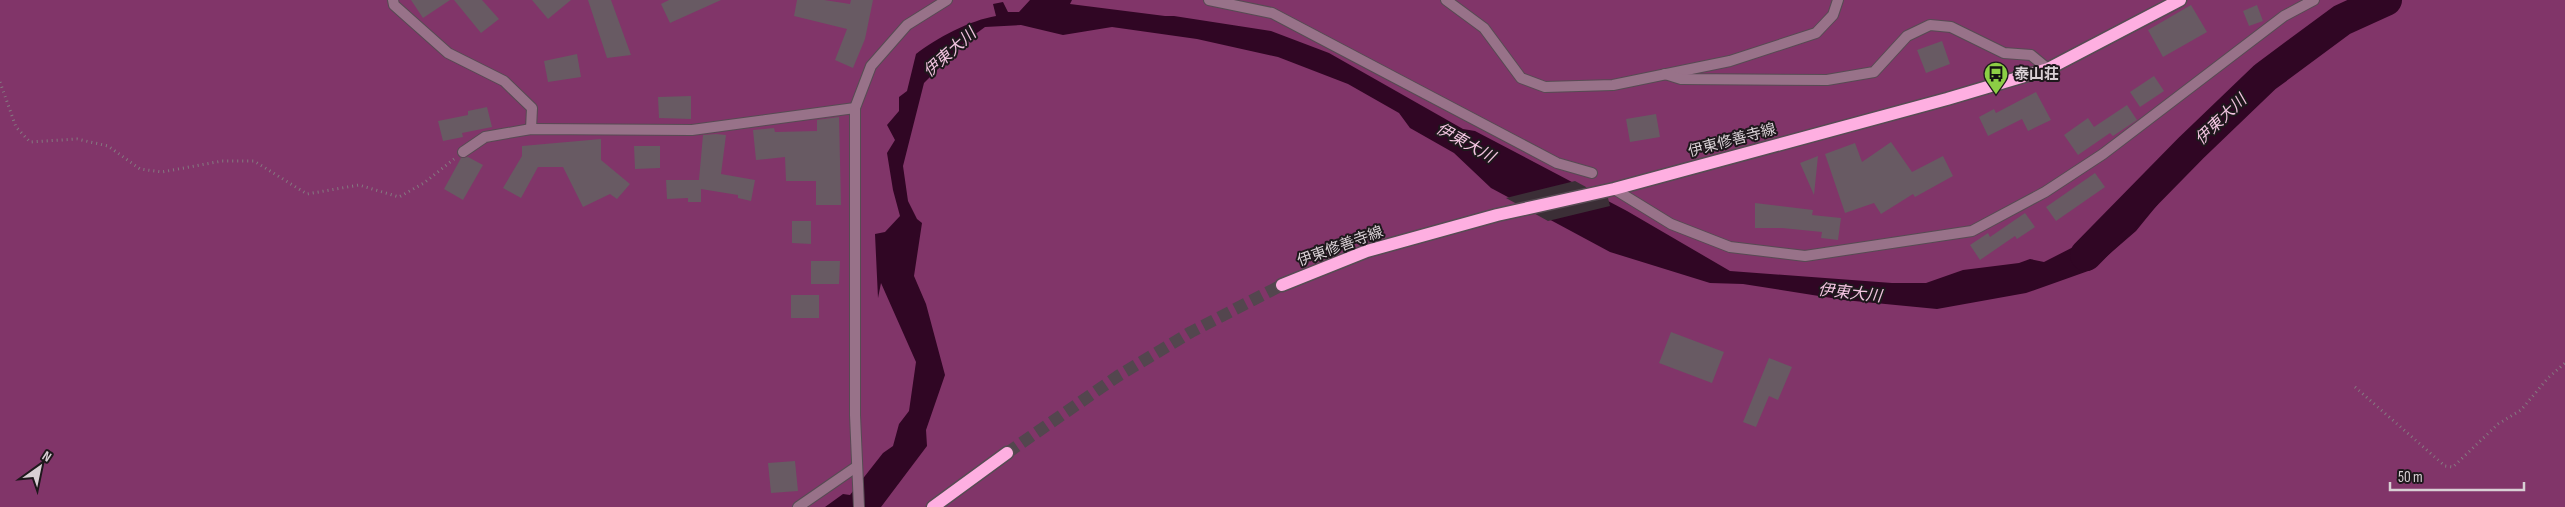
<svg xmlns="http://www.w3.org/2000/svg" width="2565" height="507" font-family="'Sofia Sans Condensed','Noto Sans JP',sans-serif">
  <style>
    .green { fill: #813569 }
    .water { fill: #300624 }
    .pier { fill: #3b2e36 }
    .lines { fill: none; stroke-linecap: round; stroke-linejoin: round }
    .river { stroke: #300624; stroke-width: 32 }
    .building { fill: #685a63 }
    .primary-tunnel { stroke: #53464e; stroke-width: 12; stroke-dasharray: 12 6; stroke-linecap: butt }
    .street-casing { stroke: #574b53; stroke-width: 12 }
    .primary-casing { stroke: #574b53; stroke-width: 15 }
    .path { stroke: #857980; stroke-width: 3; stroke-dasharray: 1 4; stroke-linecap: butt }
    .street { stroke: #987289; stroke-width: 10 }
    .primary { stroke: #feafe1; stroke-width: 12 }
    .labels { text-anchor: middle; stroke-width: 4; stroke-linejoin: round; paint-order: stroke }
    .poi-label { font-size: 15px; font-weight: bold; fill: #d9d0d5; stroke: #1e181c; text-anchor: start }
    .street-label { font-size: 15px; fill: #d9d0d5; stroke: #1e181c }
    .water-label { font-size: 16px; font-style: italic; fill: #f1c3df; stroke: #1e181c }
  </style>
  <rect width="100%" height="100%" fill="#3b2e36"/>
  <!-- green -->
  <rect class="green" x="0" y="0" width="2565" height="507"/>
  <!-- water -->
  <path class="water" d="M1030,0h42l-2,4 95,12h9l97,15 58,22 134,76 12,2 152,80 103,60 162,12h34l37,-13 56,-7 11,-4 14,3 90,-46 34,-53 -10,41 -22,27 -45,39 -65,23 -89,16 -93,-9 -101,-16 -33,-1 -100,-31 -119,-64 -37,-35 -44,-25 -11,-15 -51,-29 -70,-27 -81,-18 -85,-12 -49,8 -42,-10 -36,2 -19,14 -42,42 -21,83 5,35 9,18 5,4 -8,53 12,28 19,71 -19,55 1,16 -46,61h-56l18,-13 7,1 33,-42 10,-7 6,-22 10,-13 7,-49 -35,-79 -3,15 -3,-64 10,-2 15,-16 -7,-26 -6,-37 8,-13 -8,-15 12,-14v-14l8,-6 9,-37c20,-16 55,-34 80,-38l-3,-12 10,-2 5,10h11z"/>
  <!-- pier -->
  <path class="pier" d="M1575,181l11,6 2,9 11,-3 9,5 2,8 -62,15 -42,-23z"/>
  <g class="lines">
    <!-- river -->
    <path class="river" d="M2086,255l105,-107 74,-71 77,-57 44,-20"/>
  </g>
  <!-- building -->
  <g class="building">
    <path d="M411,0h39l-27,18z"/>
    <path d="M454,0h28l17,19 -18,14z"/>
    <path d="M532,0h39l-23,19z"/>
    <path d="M588,0h23l20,55 -24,3z"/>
    <path d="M669,0h52l-51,23 -9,-19z"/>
    <path d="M797,0h27l26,4 1,-4h22l-8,39 -12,29 -18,-8 12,-31 -53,-13z"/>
    <path d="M2191,5l16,27 -44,25 -15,-27z"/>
    <path d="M2257,5l6,16 -14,5 -6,-15z"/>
    <path d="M1942,41l8,23 -24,9 -9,-23z"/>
    <path d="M577,54l4,23 -33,5 -4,-21z"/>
    <path d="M2154,76l10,15 -24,16 -10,-15z"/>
    <path d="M2036,92l15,28 -23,11 -6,-12 -34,17 -9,-19 15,-8 2,4z"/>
    <path d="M691,96v23l-32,-1 -1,-21z"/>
    <path d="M2127,105l10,15 -24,16 -3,-3 -32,22 -14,-20 24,-17 6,9z"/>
    <path d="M487,107l5,20 -30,6 1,4 -20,4 -5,-20 30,-6v-4z"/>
    <path d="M1656,114l4,23 -30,5 -4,-23z"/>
    <path d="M839,117l2,88h-25v-24h-30l-1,-24 -29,3 -3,-30 21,-2 1,4 42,-1v-11z"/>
    <path d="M716,134l10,1 -5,39 34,6 -4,21 -13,-3v-3l-37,-6v13h-13v-4l-21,1 -1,-19h33l4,-45z"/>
    <path d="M601,139v21l29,24 -13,15 -7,-5 -27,13 -20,-40h-25l-17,31 -18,-10 19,-32v-10z"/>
    <path d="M1891,142l21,30 31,-16 10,20 -38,21 -2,-3 -32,20 -7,-11 -29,10 -20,-59 30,-11 7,19z"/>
    <path d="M634,146h26v22l-25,1z"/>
    <path d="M1818,156l-4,39 -14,-32z"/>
    <path d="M468,157l15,8 -20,35 -19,-11 17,-31z"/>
    <path d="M2095,173l10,14 -49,34 -10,-14z"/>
    <path d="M1755,203l58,7 -1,5 29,3 -3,22 -17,-2 1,-6 -40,-4h-27z"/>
    <path d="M2025,213l10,14 -18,12 -2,-3 -35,24 -10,-15 18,-12 2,4z"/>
    <path d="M792,221h19v23l-19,-1z"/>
    <path d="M811,261h29l-1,23h-28z"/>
    <rect x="791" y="295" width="28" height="23"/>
    <path d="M1671,332l53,20 -12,31 -53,-20z"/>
    <path d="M1769,358l23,9 -14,33 -9,-4 -13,31 -13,-5z"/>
    <path d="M795,461l3,30 -27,2 -3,-30z"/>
  </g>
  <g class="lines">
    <!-- primary-tunnel -->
    <path class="primary-tunnel" d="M1007,453l111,-77 73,-44 91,-47"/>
    <defs>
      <g id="street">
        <path d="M393,0l1,5 54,48 56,28 28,27 -1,21"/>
        <path d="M1209,0l63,13 285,150 35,10"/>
        <path d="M1446,0l38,28 37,50 24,9 68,-2 117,-24 86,-28 17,-18 5,-15"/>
        <path d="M1665,74l16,5 146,1 47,-8 33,-36 23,-11 21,2 53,26 27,2 17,14"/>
        <path d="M463,152l22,-15 46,-8 161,1 163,-22"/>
        <path d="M1614,189l57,35 59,23 75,9 167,-25 73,-39 58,-38 181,-138 30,-16"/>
        <path d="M798,507l58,-40"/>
        <path d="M859,507l-4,-92v-307l16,-42 36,-41 40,-25"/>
      </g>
      <g id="primary">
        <path d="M1282,285l85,-34 130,-36 117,-26 333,-90 101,-30 132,-69"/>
        <path d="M933,507l74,-54"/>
      </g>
    </defs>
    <!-- street casing -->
    <use href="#street" class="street-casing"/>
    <!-- primary casing -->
    <use href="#primary" class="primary-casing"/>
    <!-- path -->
    <g class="path">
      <path d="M0,82l16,45 14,15 47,-3 31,7 32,23 22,3 60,-11h32l53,33 52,-9 40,12 25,-14 30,-24"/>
      <path d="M2355,387l90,79 8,1 45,-43 23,-14 27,-32 17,-15"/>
    </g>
    <!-- street -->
    <use href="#street" class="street"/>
    <!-- primary -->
    <use href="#primary" class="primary"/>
  </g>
  <!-- icons -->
  <defs>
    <symbol id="bus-pin" viewBox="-11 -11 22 30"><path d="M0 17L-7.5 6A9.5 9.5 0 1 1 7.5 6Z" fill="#8cce45" stroke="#1e181c"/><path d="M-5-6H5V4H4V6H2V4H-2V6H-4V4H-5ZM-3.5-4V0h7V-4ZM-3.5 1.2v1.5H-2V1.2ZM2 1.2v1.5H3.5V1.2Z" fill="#111"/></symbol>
  </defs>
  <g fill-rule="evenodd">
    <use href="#bus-pin" x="1982" y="60" width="28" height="38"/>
  </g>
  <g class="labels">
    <!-- poi labels -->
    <g class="poi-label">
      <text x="2014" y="79">泰山荘</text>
    </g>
    <!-- street labels -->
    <g class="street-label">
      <text transform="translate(1732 140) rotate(-15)" y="5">伊東修善寺線</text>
      <text transform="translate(1340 246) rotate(-20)" y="5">伊東修善寺線</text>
    </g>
    <!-- water labels -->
    <g class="water-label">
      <text transform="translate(949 52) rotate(-42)" y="6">伊東大川</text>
      <text transform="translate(2220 119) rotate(-44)" y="6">伊東大川</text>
      <text transform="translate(1466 142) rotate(29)" y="6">伊東大川</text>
      <text transform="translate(1850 292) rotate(6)" y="6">伊東大川</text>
    </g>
  </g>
  <!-- north arrow -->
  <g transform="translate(40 467) rotate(33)" stroke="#1e181c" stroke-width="4" paint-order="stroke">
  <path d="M0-4L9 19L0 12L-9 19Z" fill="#d9d0d5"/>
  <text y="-8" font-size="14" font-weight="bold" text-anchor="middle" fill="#d9d0d5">N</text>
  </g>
  <!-- scale -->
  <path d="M2390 482v8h134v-8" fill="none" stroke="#d9d0d5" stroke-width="2.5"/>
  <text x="2398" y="482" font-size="15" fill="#d9d0d5" stroke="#1e181c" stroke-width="4" paint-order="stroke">50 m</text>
</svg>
